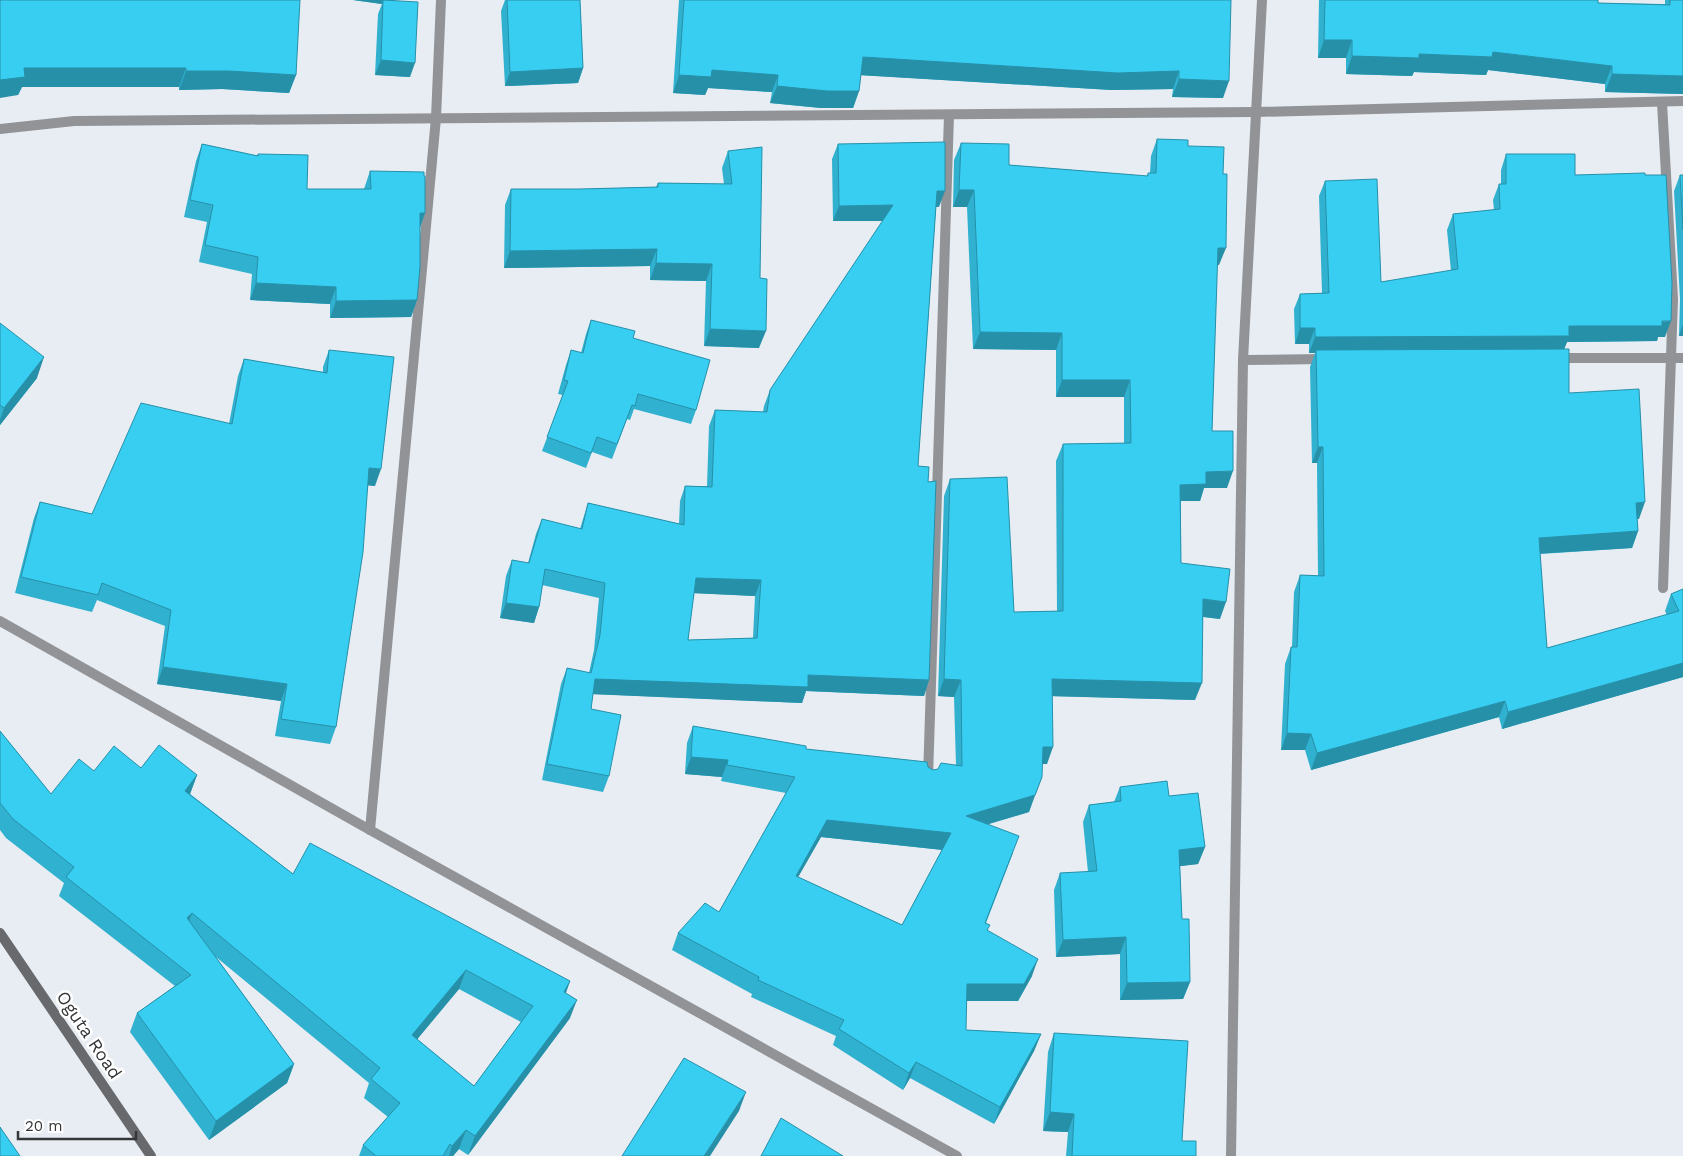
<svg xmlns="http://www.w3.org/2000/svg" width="1683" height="1156" font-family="'Work Sans',sans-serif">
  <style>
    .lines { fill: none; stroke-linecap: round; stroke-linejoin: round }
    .minor { stroke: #929396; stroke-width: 10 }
    .tertiary { stroke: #929396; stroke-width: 10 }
    .secondary { stroke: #67696d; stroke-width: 10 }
    .wall { fill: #30b1d0; fill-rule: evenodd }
    .shaded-wall { fill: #2790a9 }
    .building { fill: #38cef2; stroke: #2790a9; fill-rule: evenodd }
    .labels { text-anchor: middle; stroke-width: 5; stroke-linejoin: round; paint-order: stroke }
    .street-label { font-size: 18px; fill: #343638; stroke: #fff }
  </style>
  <rect width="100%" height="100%" fill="#e7edf2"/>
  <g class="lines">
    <!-- minor -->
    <g class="minor">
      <path d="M1662,103l11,196 -10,289"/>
      <path d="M1557,358h126"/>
      <path d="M1243,360l82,-1"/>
      <path d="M928,778l21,-663"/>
      <path d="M370,830l66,-712 5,-118"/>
      <path d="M1231,1156l12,-796 19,-360"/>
    </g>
    <!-- tertiary -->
    <g class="tertiary">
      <path d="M0,129l74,-8 1182,-9 427,-11"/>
      <path d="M0,621l370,209 587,326"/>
    </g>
    <!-- secondary -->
    <path class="secondary" d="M0,933l151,223"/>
  </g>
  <!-- wall -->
  <g class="wall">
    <path d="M0,0l296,75 -7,18 -67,-4 -43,1v-3h-157l-4,8z"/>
    <path d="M353,0h42l15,77 -35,-2 3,-61 4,-10z"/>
    <path d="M505,0h75l3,68 -5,15 -73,3 -4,-75z"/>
    <path d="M679,0h552l-8,98 -51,-1 1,-8 -61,1 -251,-15 -2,16 -6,17h-32l-51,-5 2,-11 -64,-4 -3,7 -32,-2z"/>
    <path d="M1319,0h279v3l67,1v-4h18v94l-78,-2v-8l-117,-14 -2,5 -72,-3 -2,4 -66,-2v-16h-28z"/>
    <path d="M1157,139l31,7 31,119h-2l-5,166 15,57h-23l-4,13h-19v62l39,56 -17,-2 -8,83 -143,-4 -5,68h-5l-13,48 -41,12 25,29 -27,70 2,8 44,45 -14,25h-52v29l75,4 -7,17 -40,73 -84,-46 -7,12 -70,-45 3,-9 -85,-39 1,-3 -80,-44 6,-17 41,-21 67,-119 -65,-12 1,-4 -37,-3 2,-31 6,-17 113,23 122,18 5,3 23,-5 -2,-68 -16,-1 6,-200 6,-17 64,133 43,-1 -1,-150 7,-17 61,-1v-46h-68v-47l-83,-1 -6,-142h-14l1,-47 7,-17 48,22 138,11 1,-3h2l1,-17zM821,837l121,13 -40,75 -104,-48z"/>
    <path d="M202,144l55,12 1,-2 49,35h57l6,-18 55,42 -5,15 -3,72 -6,17 -81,1v-14l-80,-4 2,-26 -53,-12 8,-40 -23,-5 12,-56z"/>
    <path d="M838,144l101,63h-3l-18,259 10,16 1,198 -5,16 -118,-5 -4,12 -209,-9 -2,15 18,67 -6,16 -61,-12 19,-96 6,-16 22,5 5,-23 5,-52 -57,-13 -3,22 -5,16 -34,-5 6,-42 6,-16 16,3 8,-29 6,-15 38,10 3,-10 5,-16 91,21 1,-23 5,-15h22l2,-60 6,-16 48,2 1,-6 6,-16 113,-169h-50l-1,-62zM694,593l61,3 -2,42 -65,2z"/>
    <path d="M728,151l31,197 -55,-2 2,-65 -56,-1v-14l-146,2 1,-63 6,-16h69l76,-2 2,-4 66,1 -2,-16z"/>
    <path d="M1506,154l69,21 90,162h-7l-1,4 -90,1 -3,7 5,44 70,126h-2l1,12 -6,17 -92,6 7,94 120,-33 -2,-4 6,-17 12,-5v88l-181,52 -3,-12 -188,53 -6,-20h-24l4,-86 6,-17h1l2,-55 6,-17 18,1 -1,-113h-5l-2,-96 5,-14h-6v-9h-14l-1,-35 6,-15 22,-1 -3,-97 6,-15 56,101 70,-11 -4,-41 6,-16 41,-4 -1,-10 6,-16h2v-14z"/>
    <path d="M1680,175h3v161h-4l1,-37 -6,-108z"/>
    <path d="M591,320l42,18 63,72 -5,14 -57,-15 -4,11 -3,-1 -15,40 -20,-7 -6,16 -44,-17 21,-56 -5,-1 8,-29 5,-15 10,3 5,-19z"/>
    <path d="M0,323l37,55 -37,47z"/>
    <path d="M329,350l46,136 -7,-1 -32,242 -6,17 -55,-8 6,-35 -124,-17 8,-58 -68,-26 -5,12 -77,-19 19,-75 6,-16 52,12 137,-90 9,-48 6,-17 79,13v-5z"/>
    <path d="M0,731l51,63 43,-23 47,-3 56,7 -7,19 103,80 277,107 -4,12 4,25 -102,137 -9,-6 -6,7h-94l4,-11 25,-28 -24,-19 5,-15 -153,-126 78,107 -7,19 -78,57 -79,-108 7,-19 38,-27 -116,-90 5,-13 -58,-45 -6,-8zM459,989l62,33 -47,64 -57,-47z"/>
    <path d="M1120,787l49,9 36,51 -7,17 -18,2 2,53 8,63 -7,17 -63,1v-46l-64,3 -2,-67 6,-17 28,-1 -5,-50 6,-17 25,-3z"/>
    <path d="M1054,1033l128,108 14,15h-130l2,-24 -25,-1 5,-79z"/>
  </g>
  <!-- shaded-wall -->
  <g class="shaded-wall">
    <path d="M353,0h30l-1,4z"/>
    <path d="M1324,40h28l-6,18h-28z"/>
    <path d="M1493,52l119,14 -7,18 -117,-14 -2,5 -72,-3 -2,4 -66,-2 6,-18z"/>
    <path d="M863,57l316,14 -6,18 -61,1 -255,-15z"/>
    <path d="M381,60l34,3 -5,14 -35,-2z"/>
    <path d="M24,68h162l-7,19h-157l-4,8 -18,3v-18z"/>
    <path d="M583,68l-5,15 -73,3 5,-14z"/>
    <path d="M712,70l66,5 -6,17 -64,-4 -3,7 -32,-2 6,-18z"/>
    <path d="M186,71h43l67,4 -7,18 -67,-4 -43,1z"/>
    <path d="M1612,74l71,2v18l-78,-2z"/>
    <path d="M1179,79l50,2 -6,17 -51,-1z"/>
    <path d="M777,86l82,5 -6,17h-32l-51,-5z"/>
    <path d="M959,190h15l-7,17h-14z"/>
    <path d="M937,191h8l-6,16h-7z"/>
    <path d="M893,205l-5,16h-55l6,-15z"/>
    <path d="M420,213h5l-6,17z"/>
    <path d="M1218,248h8l-7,17h-7z"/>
    <path d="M657,249l-7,17 -146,2 6,-17z"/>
    <path d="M656,263l56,1 -6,17 -56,-1z"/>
    <path d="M256,283l80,4 -6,17 -80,-4z"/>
    <path d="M417,300l-6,17 -81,1 6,-17z"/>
    <path d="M1671,321l-6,16h-7l-1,4 -90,1 -4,10 -247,-2 -1,3h-6l6,-16z"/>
    <path d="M1683,324v12h-4z"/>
    <path d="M1300,328h15l-6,16h-14z"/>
    <path d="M710,329l56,2 -7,17 -55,-2z"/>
    <path d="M980,332l82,1 -6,17 -83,-1z"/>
    <path d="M44,357l-7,21 -37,47v-5l4,-12z"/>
    <path d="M1062,380h68l-6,17h-68z"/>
    <path d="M1318,447h5l-6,16h-5z"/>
    <path d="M369,468l12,1 -6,17 -12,-1z"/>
    <path d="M1233,471l-6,17h-23l-4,13h-26l6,-16 26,-13z"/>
    <path d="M1645,502l-6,17h-9l6,-16z"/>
    <path d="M1638,531l-6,17 -99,6 6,-16z"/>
    <path d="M696,578l65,2 -6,16 -65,-3z"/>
    <path d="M1203,599l23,3 -6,17 -23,-3z"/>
    <path d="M506,603l33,4 -5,16 -34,-5z"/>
    <path d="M1683,663v14l-181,52 6,-17z"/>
    <path d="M163,667l124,17 -6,17 -124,-17z"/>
    <path d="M808,675l121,5 -5,16 -118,-5 -4,12 -213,-9 6,-15z"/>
    <path d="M944,679l17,1 -7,17 -16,-1z"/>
    <path d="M1052,679l150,4 -7,17 -149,-4z"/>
    <path d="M1505,701l-6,16 -188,53 6,-17z"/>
    <path d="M1287,733l24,1 -6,16h-24z"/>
    <path d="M1043,747h10l-6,17h-11z"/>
    <path d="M691,757l37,3 -6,17 -37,-3z"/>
    <path d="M197,775l-7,19 -12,16 7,-19z"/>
    <path d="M1042,777l-13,35 -70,21 7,-17z"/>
    <path d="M827,820l124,13 -7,17 -123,-13 -32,56 7,-17z"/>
    <path d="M1205,847l-7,17 -25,3 6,-17z"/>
    <path d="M192,913l-7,19 2,-14z"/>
    <path d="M1126,937l-6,17 -64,3 7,-17z"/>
    <path d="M1038,959l-6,17 -14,25h-57l6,-17z"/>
    <path d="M466,970l-7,19 -54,65 7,-19z"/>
    <path d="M570,981l-7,19 1,-8z"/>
    <path d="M1190,982l-7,17 -63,1 7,-17z"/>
    <path d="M577,1000l-7,18 -102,137 7,-19z"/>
    <path d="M1041,1034l-7,17 -40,73 6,-17z"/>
    <path d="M916,1062l-6,16 -7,12 6,-17z"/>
    <path d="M294,1064l-7,19 -78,57 7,-19z"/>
    <path d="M746,1092l-7,19 -29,45h-6z"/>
    <path d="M1050,1112l24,2 -6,18 -25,-1z"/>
    <path d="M466,1130l-7,19 -6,7h-4l3,-10z"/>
  </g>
  <!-- building -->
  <g class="building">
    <path d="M0,0h300l-4,75 -67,-4h-43v-3h-162l1,9 -25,3z"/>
    <path d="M383,0l35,2 -3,61 -34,-3z"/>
    <path d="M507,0h73l3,68 -73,4z"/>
    <path d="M684,0h547l-2,81 -50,-2v-8l-61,2 -255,-16 -4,34h-32l-50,-5 1,-11 -66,-5 -1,7 -32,-2z"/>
    <path d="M1325,0h273v3l72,2v-5h13v76l-71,-2v-8l-119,-14 -1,5 -73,-3v4l-67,-2v-16h-28z"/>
    <path d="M1157,139l31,1v6l36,1 -1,27h4l-1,74h-8l-6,183h21v40l-27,1v12l-26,1 1,78 49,6 -4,33 -23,-3 -1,84 -150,-4 1,68h-10l-1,30 -7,18 -69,21 53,20 -34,87 5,2 -3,5 51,29 -14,25h-57l-1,46 75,4 -41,73 -84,-45 -7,11 -70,-44 5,-9 -86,-40 1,-3 -81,-44 27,-30 14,9 76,-135 -68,-12 1,-5 -37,-3 2,-31 113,20v3l121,13 1,5 5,3 5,-1 3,-6 21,3 -1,-86 -17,-1 6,-200 57,-2 7,135 49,-1v-167l68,-1 -1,-63h-68v-47l-82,-1 -6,-142h-15l2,-47 48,1v21l139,11v-3h8zM827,820l124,13 -49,92 -106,-49z"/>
    <path d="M945,142v49h-8l-19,275 11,1 -1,15 8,-1 -7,199 -121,-5v12l-213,-8 -4,30 30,6 -12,61 -62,-12 20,-96 24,5 9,-38 5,-52 -60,-14 -6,38 -33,-4 6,-43 17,3 13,-44 40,10 6,-26 96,22 1,-39 27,1 3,-77 52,2 3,-22 123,-185 -54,1 -1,-62zM696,578l65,2 -4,58 -69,2z"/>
    <path d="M202,144l56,12v-2l50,1 -1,34h64l-1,-18 54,1v4h1v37h-5v54l-3,33 -81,1v-14l-80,-4 2,-26 -53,-12 8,-40 -23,-5z"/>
    <path d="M762,147l-2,131 7,1 -1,52 -56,-2 2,-65 -56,-1 1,-14 -147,2 1,-62h69l78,-2v-4l74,1 -4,-33z"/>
    <path d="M1506,154h69v21l70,-2v2h21l6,108 -1,38h-9v5h-93v10l-254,1v-9h-15v-34l29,-1 -4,-112 52,-2 4,103 77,-13 -5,-55 47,-5 -1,-25h7z"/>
    <path d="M1680,175h3v55z"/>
    <path d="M591,320l44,11 -2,7 77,22 -14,50 -58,-16 -3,12 -3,-1 -15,39 -20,-7 -6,16 -44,-16 21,-56 -4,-1 7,-30 12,3z"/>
    <path d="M0,323l44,34 -40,51 -4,-3z"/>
    <path d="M1569,349v44l70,-4 6,113 -9,1 2,28 -99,7 8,110 132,-37 -8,-17 12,-5v74l-175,49 -3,-11 -188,52 -6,-19 -24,-1 4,-86h6l3,-72 24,1 -1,-129h-5l-2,-97z"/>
    <path d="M329,350l65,7 -13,112 -12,-1 -6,84 -27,175 -55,-8 6,-35 -124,-17 8,-57 -69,-27 -4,12 -77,-18 19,-75 52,12 49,-111 91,21 12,-65 83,14z"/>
    <path d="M0,731l51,63 28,-35 15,12 20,-25 27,22 18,-23 38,30 -12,16 108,83 17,-31 260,138 -6,11 13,8 -102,136 -9,-6 -14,16 -2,-2 -7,12h-67l-13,-11 37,-42 -29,-24 9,-11 -188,-155 -5,5 107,146 -78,57 -79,-108 54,-38 -125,-98 8,-10 -61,-48 -13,-16zM466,970l67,36 -59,80 -62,-51z"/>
    <path d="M1167,781l2,15 29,-3 7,54 -26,3 3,69h7l1,63 -63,1 -1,-46 -63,3 -3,-67 37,-2 -8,-66 32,-4 -1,-14z"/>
    <path d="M1054,1033l134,8 -6,100h14v15h-124l2,-42 -24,-2z"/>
    <path d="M684,1058l62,34 -42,64h-82z"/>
    <path d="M781,1118l62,38h-82z"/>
    <path d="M0,1127l20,29h-20z"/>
  </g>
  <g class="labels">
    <!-- street labels -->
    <g class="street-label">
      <text transform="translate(89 1035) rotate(56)" y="6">Oguta Road</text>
    </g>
  </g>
  <!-- scale -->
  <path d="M18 1131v8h118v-8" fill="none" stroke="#343638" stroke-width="2.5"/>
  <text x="25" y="1131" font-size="15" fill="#343638" stroke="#ffffff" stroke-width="4" paint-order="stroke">20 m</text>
</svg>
